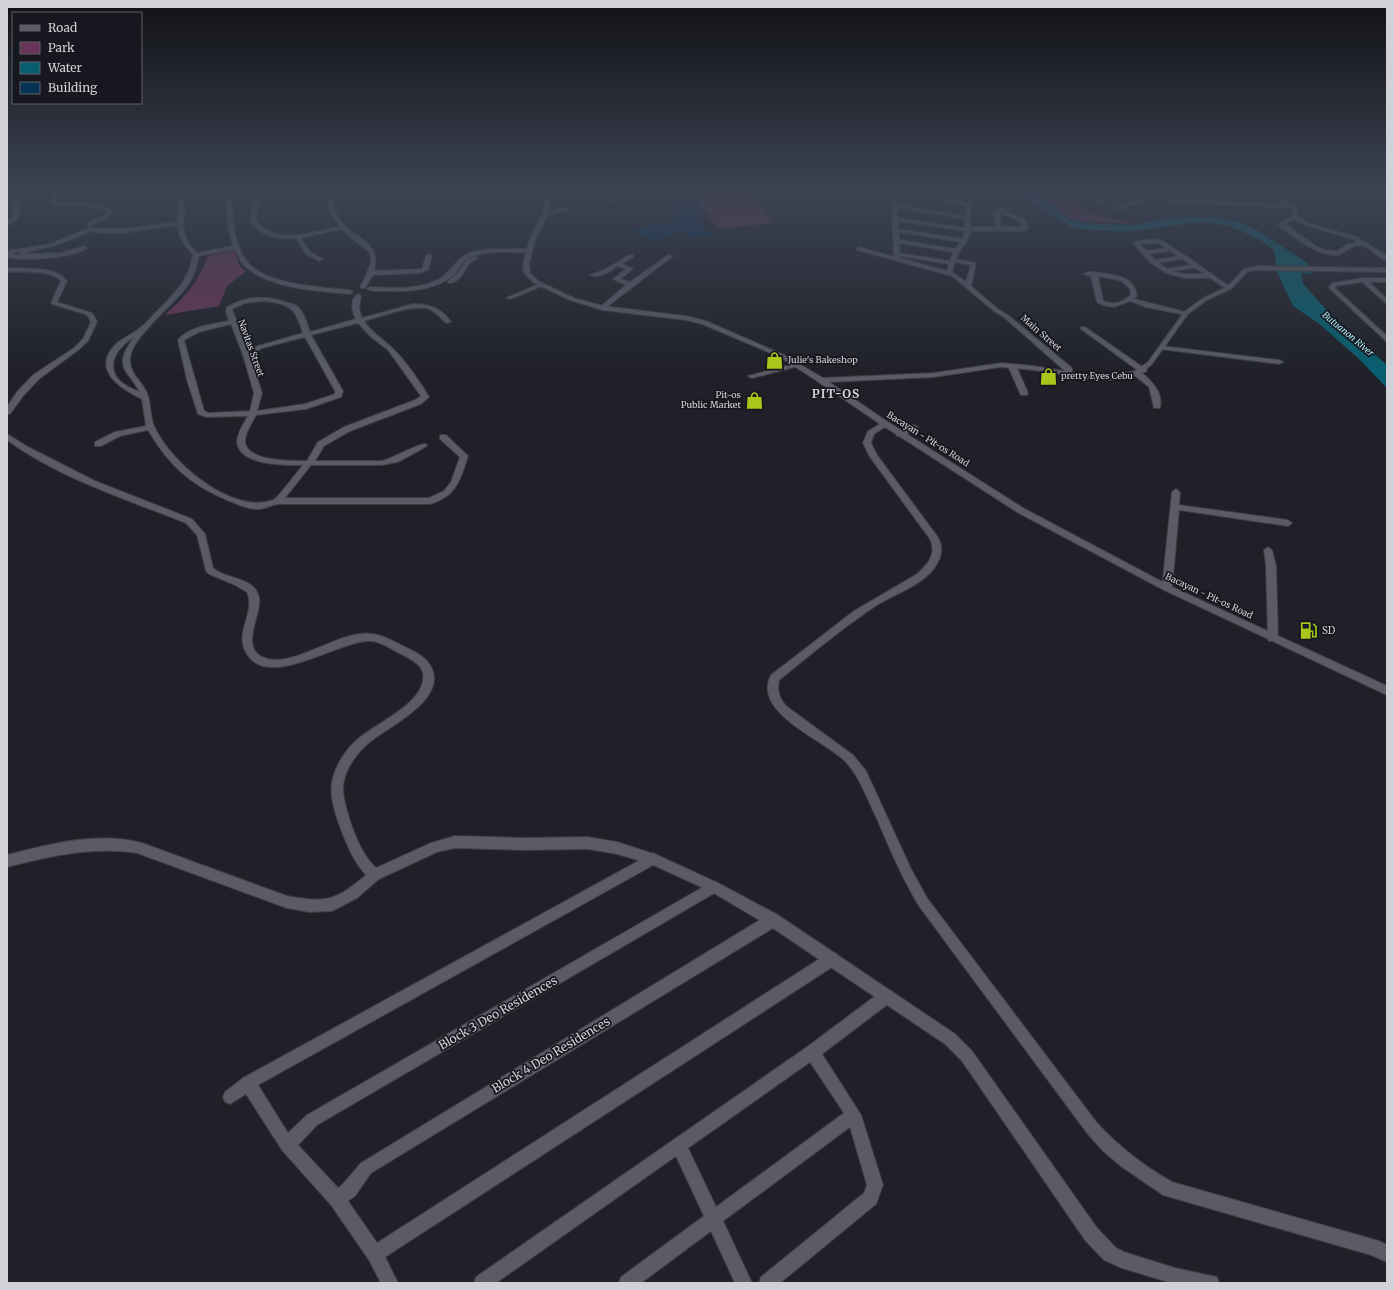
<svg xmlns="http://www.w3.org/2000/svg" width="1394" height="1290" font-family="Merriweather,serif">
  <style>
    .green { fill: #693556 }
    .water { fill: #085e6f }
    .building { fill: #063254 }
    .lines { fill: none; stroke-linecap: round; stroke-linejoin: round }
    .street-casing { stroke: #3d3e44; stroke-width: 2 }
    .secondary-casing { stroke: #3d3e44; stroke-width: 2 }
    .street { fill: #5a5b65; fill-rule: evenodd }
    .secondary { fill: #5a5b65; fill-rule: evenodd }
    .labels { text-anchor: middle; stroke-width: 3.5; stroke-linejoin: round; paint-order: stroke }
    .far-street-label { font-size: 9px; fill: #d1d2d7; stroke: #16171f }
    .far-water-label { font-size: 9px; font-style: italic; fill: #b2edfc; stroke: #16171f }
    .far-poi-label { font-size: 9px; fill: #d1d2d7; stroke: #16171f; text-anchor: start }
    .poi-label { font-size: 10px; fill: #d1d2d7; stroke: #16171f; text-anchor: start }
    .far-district-label { font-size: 12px; font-weight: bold; letter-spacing: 1px; fill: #d1d2d7; stroke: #16171f }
    .near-street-label { font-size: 12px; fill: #d1d2d7; stroke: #16171f }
  </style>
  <rect width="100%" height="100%" fill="#202128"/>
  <!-- green -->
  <g class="green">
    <path d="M752,192l22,31 -57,6 -23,-36z"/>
    <path d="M1037,192l16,4 20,7 19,10 38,10v1l-46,-2 -13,-3z"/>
    <path d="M235,250l4,15 7,6 -19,15 -8,20 -54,9c22,-20 32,-31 43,-59z"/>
  </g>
  <!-- water -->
  <path class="water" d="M1016,192h18l36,28 14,3 45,2 45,-8h37l29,5 17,8 50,33 5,11 -11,-1 2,11 33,36 51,45v23l-30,-31 -39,-34 -25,-17 -16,-34 -3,-22 -12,-9 -23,-11 -15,-5 -23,-3 -76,10 -50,-3z"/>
  <!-- building -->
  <g class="building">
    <path d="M677,202h21l-1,18 15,16 -21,3 -9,-9 -28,11 -21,-11 17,-6 3,1 22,-3z"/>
    <path d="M1303,621l14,5 -1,14 -14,-5z"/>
  </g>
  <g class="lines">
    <defs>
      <g id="street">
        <path d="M53,192h6l-2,5 1,5 37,2 15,4 2,5 -5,5 -15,7 1,3 30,1 54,-7 2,-19 -3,-11h5c12,23 -10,35 16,61l36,-7c-6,-18 -6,-35 -8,-54h6c2,24 1,48 15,68 17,25 76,27 104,30l3,2 -3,2c-32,-3 -79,-5 -104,-27 -5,-4 -8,-11 -11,-18l-36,7c-2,9 -4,18 -9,26 -11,19 -61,56 -60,78 0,14 10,19 16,31 6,11 3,26 9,37 16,35 78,87 118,72 6,-3 24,-28 30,-35 -17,0 -64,1 -66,-23 0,-9 7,-19 11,-26l-41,1 -9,-3 -11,-34 -9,-40c11,-14 35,-16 51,-19l-3,-9 1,-5c19,-11 38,-12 58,-5 4,1 9,2 12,4 7,6 10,17 13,26l46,-13c-4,-7 -7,-20 2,-25l3,2 -2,12 3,10 51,-14c17,0 28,4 38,18l-5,1c-5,-5 -10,-11 -17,-14 -17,-5 -48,8 -65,12 7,11 18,17 27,26 12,10 30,36 38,50l-8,7 -71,27 -26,15 -9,15h67c11,-3 37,-18 44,-17l1,2 -29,16 -16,3h-71l-26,33h144l15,-7 7,-9 9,-25 -20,-18v-4h6l22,21c-8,24 -11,40 -38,48h-152c-6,1 -12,4 -18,5 -11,1 -23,-5 -33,-9 -38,-16 -58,-35 -79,-70l-28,6 -19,10h-6v-4l20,-10 31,-6 -4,-27c-23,-11 -52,-30 -25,-56 7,-6 16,-9 23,-15 6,-4 10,-10 15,-15 18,-18 33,-31 38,-58l-12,-15 -4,-15 -54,8h-22l-9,-2 -38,15 -24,5 -4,3 35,-1 23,-7 3,2c-13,10 -65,14 -80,9v-5l5,-2 38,-6 38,-16 -1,-5 16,-7 3,-3v-3c-17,-6 -35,-2 -52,-6l-3,-7zM19,251h3l-4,4 -6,-1zM264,301c27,3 31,7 39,32l-45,13 -10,5 -16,-42 13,-6zM358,323l13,14 17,13 33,46 -6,4 -71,27 -26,15 -11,19c-15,0 -61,1 -62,-20 0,-8 7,-18 11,-26l50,-6 35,-12 2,-6 -32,-56zM231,324l12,31 11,38 -4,18 -42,2 -4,-2 -20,-71 15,-8zM134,337c-21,30 -9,30 6,55 -8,-3 -19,-8 -24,-16 -9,-16 5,-31 18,-39zM305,337l30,54v3l-30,10 -48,7 5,-18 -12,-37 12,-8z"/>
        <path d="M256,192h6l-6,28c19,27 57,12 84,6l-7,-8 -10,-26h6c4,9 6,21 12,29 15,19 41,21 33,50l48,-2 4,-13 3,-2 3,2 -4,14 -7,3 -48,2 -8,13h-4l-1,-1c23,-42 6,-32 -18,-58l-41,9 9,14 11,6 1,1 -3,2 -13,-7 -10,-16c-21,2 -34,-1 -46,-18z"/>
        <path d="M550,192h11l-14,3v-2z"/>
        <path d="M599,192h6l11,9 -5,1z"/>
        <path d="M891,192h6v13l69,11v-10l-59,-14h10l54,12 -1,23h26l-3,-15 11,-5 3,2 -2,2 21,9 2,9 -3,2h-55c-1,12 -10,16 -14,28l20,4 -5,23 27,23 11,7 63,52v8h-6l-1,-5 -60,-53 -11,-7 -42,-35 -95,-26v-2l2,-1 35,10zM897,208l68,11v9l-67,-10zM1000,212l21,10 1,5h-21zM898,221l67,10 -2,8 -65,-10zM899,232l61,10 -5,7 -56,-9zM899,243l54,9 -3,9 -50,-8zM900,256l49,8 -2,7 -47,-13zM955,262l16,3 -5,17 -14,-10z"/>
        <path d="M1085,192h8l12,5 7,-3 -3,-2h12v2l17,5 21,-7h5l-2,3 15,4 103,5 -2,-12h6l2,12 11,4 1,8 13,8 46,13 30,19v5c-9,-3 -15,-12 -24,-15 -9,-3 -15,4 -22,8 -16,7 -52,-19 -63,-30l14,-8v-6l-4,-2 -111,-5 -20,-6 -42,14 -2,-1v-2l20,-7 -16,-5 -19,7 -3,-2 5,-3zM1295,219l12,7 46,13 5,4 -10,1 -11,7 -11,-1 -9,-3 -32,-23z"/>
        <path d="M565,207l3,2 -1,1 -22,6 -3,-2z"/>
        <path d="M1159,239l27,17 46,32 -5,1 -17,-11h-25l-19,-5 -15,-10 -18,-20 3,-2zM1158,243l8,5 -20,3 -6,-7zM1170,251l8,5 -23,4 -6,-6zM1182,259l9,6 -24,4 -8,-6zM1195,268l10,6h-20l-13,-3z"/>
        <path d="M498,249h31l3,2 -3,2c-19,-1 -40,-3 -58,4 -10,4 -13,15 -21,21 -19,13 -44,14 -65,13 -6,0 -14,1 -18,-2l3,-2c22,1 47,3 67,-7 11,-5 15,-14 23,-21 9,-9 26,-10 38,-10z"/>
        <path d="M631,254l3,2 -1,1 -11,7 11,5 -13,10 10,3 38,-27 5,1 -69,53h-4v-2l26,-22 -13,-6 13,-10 -8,-3c-7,5 -21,14 -28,9l14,-5z"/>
        <path d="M473,257l5,1c-3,2 -6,3 -8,5 -6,8 -11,21 -22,20v-2l11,-9 7,-12z"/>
        <path d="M1094,272c18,3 40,2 43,24l-3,3 55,14 -3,2 -40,-8 -16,-6 -16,6 -12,-2 -5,-3 -6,-26 -7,-2 3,-2zM1098,276l24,5 8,8 1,6c-9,7 -17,11 -28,6z"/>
        <path d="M1363,278h24v4h-18l18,17v5l-25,-22 -26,4 -1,2 52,48v6l-58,-54 3,-5z"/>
        <path d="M539,284l5,1 -33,14 -5,-1z"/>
        <path d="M1081,327h4l62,43 -1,2h-6l-59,-43z"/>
        <path d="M1162,346l117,14 4,2 -4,2 -119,-15v-2z"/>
        <path d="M797,363l4,2 -2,1 -47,12 -4,-2z"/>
        <path d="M1012,364l4,2 12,27 -1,2h-6l-1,-2 -12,-27z"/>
        <path d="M1134,371h6c10,9 24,21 20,37h-6l-5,-21 -15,-12z"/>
        <path d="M911,425h3l4,2 -15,9h-6l-1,-2z"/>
        <path d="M1176,489l4,3 -1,13 109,15 4,3 -4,3 -109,-16 -7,78 -5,3 -5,-3 10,-96z"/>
        <path d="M1268,547l4,3 4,16 2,72 -1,3h-8l-1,-3 -2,-72 -2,-16z"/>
        <path d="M653,853l4,2 2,4 -2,4 -399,222 30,48 19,-18 403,-232 4,-2 4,2 2,4 -2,4 -401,234 -19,20 40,43 5,-4 18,-21 407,-248 5,-1 5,1 1,5 -1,5 -407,248 -16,23 -7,5 29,42 450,-289 5,-2 5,2 2,5 -2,5 -452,293 13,26h-17l-12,-23 -38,-55 -49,-55 -36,-56 -16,10 -5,-2 -2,-5 2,-5 18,-14z"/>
        <path d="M887,989l5,2 2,5 -2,5 -70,53 39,61 22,70 -7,19 -96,79h-21l2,-6 103,-84 3,-8 -17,-58 -127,94 29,62h-17l-24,-52 -70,52h-22l2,-6 83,-61 -28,-60 -180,127h-22l2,-6 331,-230 75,-56zM810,1062l34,51 -128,94 -28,-59z"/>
      </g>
      <g id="secondary">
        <path d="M7,192h4l3,3 6,18 -4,7 -9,6v-5l5,-3 2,-5z"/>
        <path d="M546,192h6l-4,22 -13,27 -6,23 1,9 8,8 36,17 29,8 83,10 20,5 78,34 39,23 111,-5 67,-10 33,3 54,9 21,1 26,-5 13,-9 36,-50 19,-14 24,-11 17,-18 14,-3 129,2v4l-129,-2 -10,1 -17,18 -24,11 -19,14 -36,50 -12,11 -31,5 -21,-1 -54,-9 -33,-3 -67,10 -105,5 59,40 135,86 147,78 217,100v9l-223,-105 -147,-78 -132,-85 -11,7 -3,9 6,12 60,81c8,13 4,24 -6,36 -15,16 -39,23 -57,35 -33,22 -64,48 -95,73 -2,11 0,18 7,26l67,49 13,16 45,98 16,29 170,225c22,24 47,43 75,59l207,59 8,4v17l-16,-7 -208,-60 -41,-28 -19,-16 -16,-18 -168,-227c-16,-27 -29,-56 -41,-85 -10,-20 -17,-42 -32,-59 -21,-22 -95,-49 -75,-87l83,-64 63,-37c11,-10 20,-20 13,-35l-60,-82 -7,-14 5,-12 12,-7 -66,-45 -34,-22 -78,-33 -16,-4 -84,-10 -32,-10 -36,-17 -10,-10 -1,-9 6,-23 13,-27z"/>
        <path d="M7,268c18,1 48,-3 60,13l-10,21 32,10 4,2 4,8 -9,19 -10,9 -39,29 -16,17 -13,18h-3v-7l10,-15 16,-17 41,-27 9,-9 8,-17 -3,-6 -3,-2 -33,-10 -1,-1 10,-22c-10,-11 -40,-9 -54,-9z"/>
        <path d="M7,434l21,13 67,34 97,38 13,15 8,34c13,12 42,8 46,30 3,16 -19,48 3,59 29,14 77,-28 110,-23 11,1 21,7 31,12 10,5 20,9 27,19 20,33 -39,60 -59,76 -11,9 -22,22 -26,36 -5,14 1,30 5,44 6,17 13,35 26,47l55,-25 24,-7 69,2 64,-1 29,5 40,13 61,28 60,32 177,119 17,17 125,177 19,20 8,4 51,16 42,9 2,6h-48l-49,-15 -18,-8 -19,-20 -123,-179 -17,-17 -177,-119 -58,-34 -59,-27 -34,-10 -29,-5 -64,1 -69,-2 -18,4 -58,27 -22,19 -25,13 -23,1 -22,-4 -150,-55c-45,-7 -87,3 -130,14v-12c43,-11 91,-24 135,-12l145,53c40,7 48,5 79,-21 -14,-15 -21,-35 -28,-54 -4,-12 -8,-25 -6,-38 2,-16 14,-34 26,-44 18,-16 70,-37 65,-66 -2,-9 -14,-15 -22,-19 -11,-5 -21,-14 -33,-13 -30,1 -95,45 -118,17 -20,-23 7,-44 -3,-66l-12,-7 -26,-11 -3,-3 -9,-36 -11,-12c-60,-24 -127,-45 -179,-83z"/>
      </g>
    </defs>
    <!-- street casing -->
    <use href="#street" class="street-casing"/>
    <!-- secondary casing -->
    <use href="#secondary" class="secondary-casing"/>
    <!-- street -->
    <use href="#street" class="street"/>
    <!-- secondary -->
    <use href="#secondary" class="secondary"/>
  </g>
  <!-- sky -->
  <linearGradient id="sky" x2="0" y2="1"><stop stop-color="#121216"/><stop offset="0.51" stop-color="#3c4353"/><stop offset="1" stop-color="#3c4353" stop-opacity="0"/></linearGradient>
  <rect width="1394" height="373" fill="url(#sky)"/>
  <!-- icons -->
  <defs>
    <symbol id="shop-bare" viewBox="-9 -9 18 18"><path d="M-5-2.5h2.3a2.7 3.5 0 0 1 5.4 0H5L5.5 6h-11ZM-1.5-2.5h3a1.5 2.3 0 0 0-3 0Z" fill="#a9c71a" stroke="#16171f" stroke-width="2.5" paint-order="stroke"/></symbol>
    <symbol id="fuel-bare" viewBox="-9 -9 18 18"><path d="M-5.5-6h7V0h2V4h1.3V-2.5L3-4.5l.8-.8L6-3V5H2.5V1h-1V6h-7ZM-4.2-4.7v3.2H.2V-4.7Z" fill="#a9c71a" stroke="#16171f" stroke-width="2.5" paint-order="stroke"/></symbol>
  </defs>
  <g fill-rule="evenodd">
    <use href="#shop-bare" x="762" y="348" width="25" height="25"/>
    <use href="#shop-bare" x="1036" y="364" width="25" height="25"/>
    <use href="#shop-bare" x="742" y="388" width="25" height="25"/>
    <use href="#fuel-bare" x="1296" y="618" width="25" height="25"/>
  </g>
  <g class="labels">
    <!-- far-street labels -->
    <g class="far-street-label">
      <text transform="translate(1041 333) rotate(41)" y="3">Main Street</text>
      <text transform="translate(251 348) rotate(70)" y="3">Navitas Street</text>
      <text transform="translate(928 439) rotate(32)" y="3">Bacayan - Pit-os Road</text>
      <text transform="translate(1209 596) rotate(25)" y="3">Bacayan - Pit-os Road</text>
    </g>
    <!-- far-water labels -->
    <g class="far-water-label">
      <text transform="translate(1348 334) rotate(40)" y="3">Butuanon River</text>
    </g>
    <!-- far-poi labels -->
    <g class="far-poi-label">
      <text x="788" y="363">Julie's Bakeshop</text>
      <text x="1061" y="379">pretty Eyes Cebu</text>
      <text x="741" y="398" text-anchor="end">Pit-os<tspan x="741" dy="10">Public Market</tspan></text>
    </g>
    <!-- poi labels -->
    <g class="poi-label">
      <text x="1322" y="634">SD</text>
    </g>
    <!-- far-district labels -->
    <g class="far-district-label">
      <text x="836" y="398">PIT-OS</text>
    </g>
    <!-- near-street labels -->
    <g class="near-street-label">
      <text transform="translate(498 1013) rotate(-30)" y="4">Block 3 Deo Residences</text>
      <text transform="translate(551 1055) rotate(-31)" y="4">Block 4 Deo Residences</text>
    </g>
  </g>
  <!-- border -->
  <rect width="1394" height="1290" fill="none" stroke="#d1d2d7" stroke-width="16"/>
  <!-- legend -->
  <rect x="12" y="12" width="130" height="92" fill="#16171f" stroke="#616269"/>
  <rect x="20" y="25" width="20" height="6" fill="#5a5b65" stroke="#616269"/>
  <text x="48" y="32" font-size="12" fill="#d1d2d7">Road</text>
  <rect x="20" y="42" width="20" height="12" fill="#693556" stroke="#616269"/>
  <text x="48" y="52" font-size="12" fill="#d1d2d7">Park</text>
  <rect x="20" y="62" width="20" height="12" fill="#085e6f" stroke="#616269"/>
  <text x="48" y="72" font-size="12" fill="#d1d2d7">Water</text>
  <rect x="20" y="82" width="20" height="12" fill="#063254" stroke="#616269"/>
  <text x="48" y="92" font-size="12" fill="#d1d2d7">Building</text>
</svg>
